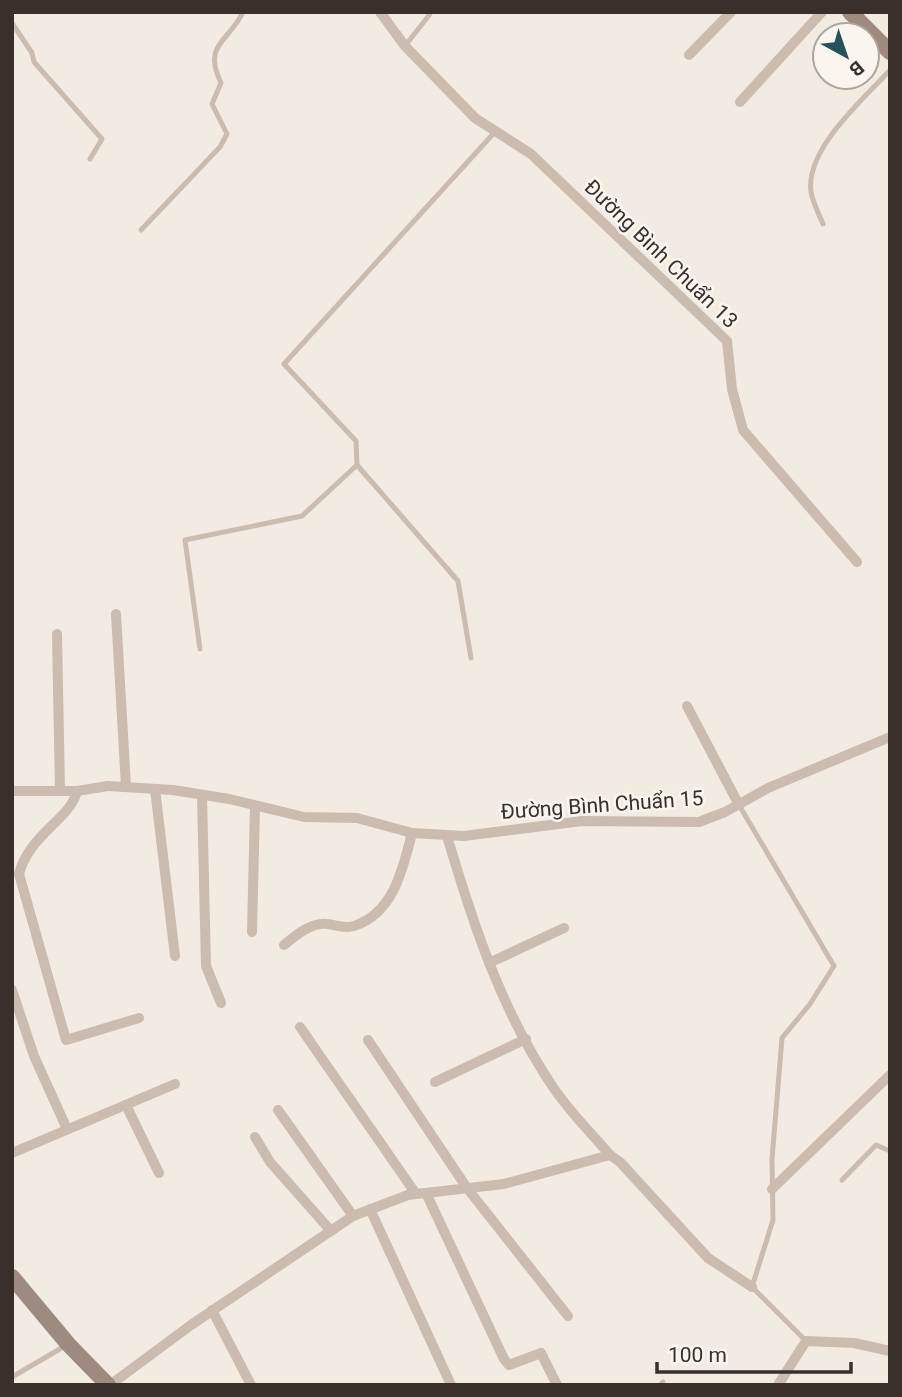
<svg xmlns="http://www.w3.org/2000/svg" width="902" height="1397" font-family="Roboto,sans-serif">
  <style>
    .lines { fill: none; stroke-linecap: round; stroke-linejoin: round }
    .lane { stroke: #cabcae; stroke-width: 5 }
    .street { stroke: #cabcae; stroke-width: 10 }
    .secondary { stroke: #9e8b7f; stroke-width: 16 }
    .labels { text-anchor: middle; stroke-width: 5; stroke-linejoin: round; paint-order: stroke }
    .street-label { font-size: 21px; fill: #39302c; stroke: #faf5ee }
  </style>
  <rect width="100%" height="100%" fill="#f2ebe2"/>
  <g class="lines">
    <!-- lane -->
    <g class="lane">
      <path d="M12,23l20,30 2,9 68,77 -12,20"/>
      <path d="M405,46l25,-32"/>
      <path d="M823,224c-4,-10 -10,-21 -12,-32 -6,-43 52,-92 79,-122"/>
      <path d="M141,230l79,-83 7,-13 -15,-30 9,-21c-19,-39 8,-41 22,-71"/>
      <path d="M200,649l-15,-109 117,-24 55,-51"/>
      <path d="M471,658l-13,-77 -101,-116 -1,-24 -72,-77 210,-231"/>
      <path d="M739,805l95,161 -24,38 -28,34 -10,121 1,61 -21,67 54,54"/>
      <path d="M842,1180l34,-35 14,6"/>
      <path d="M12,1377l53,-31"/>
      <path d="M660,1385l3,-3"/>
    </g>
    <!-- street -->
    <g class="street">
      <path d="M380,12l25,34 70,72 56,36 196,187 5,48 11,41 114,132"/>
      <path d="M689,55l42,-43"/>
      <path d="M740,102l82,-90"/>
      <path d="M116,614l10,172"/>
      <path d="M57,634l3,157"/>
      <path d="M687,706l52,99"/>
      <path d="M155,789l20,167"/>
      <path d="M12,791h65l31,-5 65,4 56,9 75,18 53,1 55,15 52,3 118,-15 117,1 26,-10 43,-24 122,-51"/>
      <path d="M77,791c-6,28 -48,43 -58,83l47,166 73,-22"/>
      <path d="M202,796l4,170 15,37"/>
      <path d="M447,836c26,88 55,177 108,254 16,23 37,44 55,65"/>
      <path d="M252,932l3,-126"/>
      <path d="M284,945c11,-9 27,-23 43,-21 9,1 17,5 27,2 40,-13 49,-58 58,-93"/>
      <path d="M489,963l75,-35"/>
      <path d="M12,990l22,66 33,73"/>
      <path d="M300,1027l116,167"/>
      <path d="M368,1040l99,148 101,128"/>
      <path d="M435,1082l91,-43"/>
      <path d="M126,1105l33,68"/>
      <path d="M278,1110l75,106"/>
      <path d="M255,1137l15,25 61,69"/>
      <path d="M12,1153l163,-69"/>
      <path d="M772,1189l118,-114"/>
      <path d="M426,1193l78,166 5,6 32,-12 16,32"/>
      <path d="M370,1209l81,176"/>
      <path d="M212,1310l39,75"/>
      <path d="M110,1385l81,-60 162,-109 55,-21 96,-11 106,-29 10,7 88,96 44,29"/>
      <path d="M778,1385l28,-44 48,2 36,8"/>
    </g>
    <!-- secondary -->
    <g class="secondary">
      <path d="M850,12l40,40"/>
      <path d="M12,1277l56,67 40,41"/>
    </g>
  </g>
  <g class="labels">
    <!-- street labels -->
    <g class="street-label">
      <text transform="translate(661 254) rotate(44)" y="7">Đường Bình Chuẩn 13</text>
      <text transform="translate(602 805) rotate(-4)" y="7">Đường Bình Chuẩn 15</text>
    </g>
  </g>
  <!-- border -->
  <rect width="902" height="1397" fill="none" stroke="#39302c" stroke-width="28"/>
  <!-- north arrow -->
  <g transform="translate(846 56) rotate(140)"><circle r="33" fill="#faf5ee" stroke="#ada6a0" stroke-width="2"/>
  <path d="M0-5L12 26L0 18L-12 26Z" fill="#235459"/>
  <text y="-10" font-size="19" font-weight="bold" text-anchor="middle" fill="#39302c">B</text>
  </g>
  <!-- scale -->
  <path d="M657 1362v10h194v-10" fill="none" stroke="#39302c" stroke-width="3.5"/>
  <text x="668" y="1362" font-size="21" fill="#39302c" stroke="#faf5ee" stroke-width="5" paint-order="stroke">100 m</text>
</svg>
